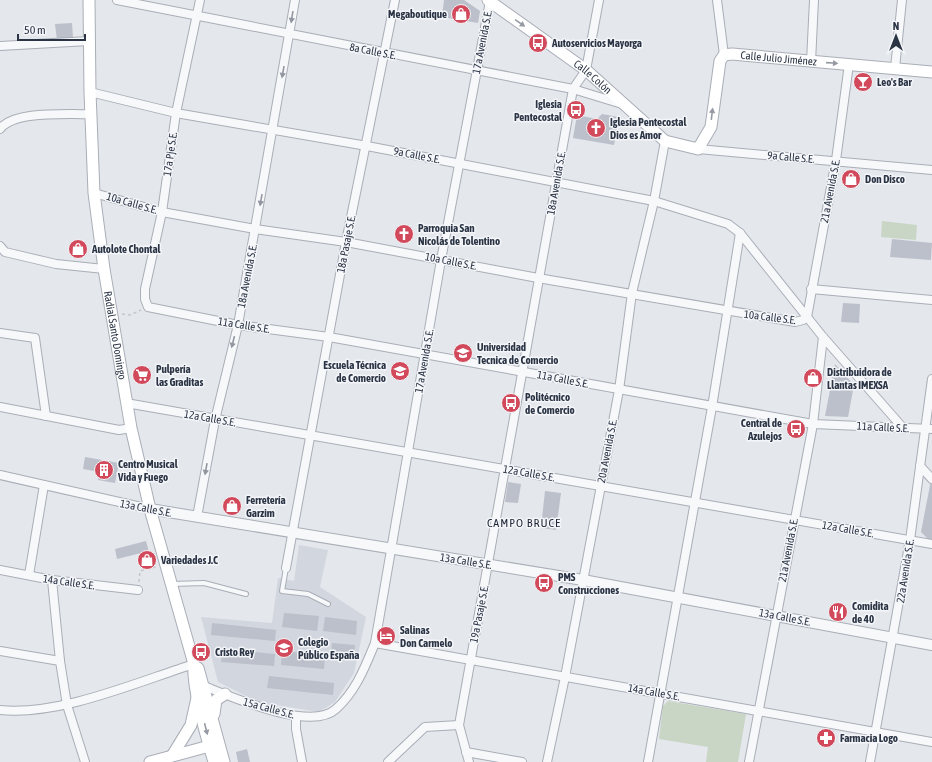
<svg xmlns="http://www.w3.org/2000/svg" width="932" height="762" font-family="'Asap Condensed',sans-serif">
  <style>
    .built { fill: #d2d6de }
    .green { fill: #c9d6c5 }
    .building { fill: #bbc0ca }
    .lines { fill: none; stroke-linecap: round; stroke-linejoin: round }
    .service-casing { stroke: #a9aeb7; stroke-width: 6 }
    .minor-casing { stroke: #a9aeb7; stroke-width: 10 }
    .tertiary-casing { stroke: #a9aeb7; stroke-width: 12 }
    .secondary-casing { stroke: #a9aeb7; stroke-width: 13 }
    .path { stroke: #c2c5cb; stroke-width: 1.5; stroke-dasharray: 3 3; stroke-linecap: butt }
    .service { stroke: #f7f8fa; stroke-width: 4 }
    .minor { stroke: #f7f8fa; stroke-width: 8 }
    .tertiary { stroke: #f7f8fa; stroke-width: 10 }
    .secondary { stroke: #fff; stroke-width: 11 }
    .oneway { fill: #9196a0 }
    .oneway2 { fill: #959aa2 }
    .labels { text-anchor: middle; stroke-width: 3; stroke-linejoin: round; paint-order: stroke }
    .poi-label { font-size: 11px; font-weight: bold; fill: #2b3445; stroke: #f4f6f9; text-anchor: start }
    .street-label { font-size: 11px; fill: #2b3445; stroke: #f4f6f9 }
    .neighbourhood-label { font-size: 12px; letter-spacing: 1px; fill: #1d2536; stroke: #f4f6f9 }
  </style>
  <rect width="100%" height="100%" fill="#e4e7ec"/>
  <!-- built -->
  <path class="built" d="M299,545l29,5 -8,37 46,30 -12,56 -19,29 -16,10 -61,-10 -40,-20 -17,-65 71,6 6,-45 16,3z"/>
  <!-- green -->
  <g class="green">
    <path d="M882,221l35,4 -1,15 -35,-3z"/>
    <path d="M668,701l78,13 -8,48h-32l2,-15 -49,-8 4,-33z"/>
  </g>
  <!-- building -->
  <g class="building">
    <path d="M444,0h20l16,11 -2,12 -36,-6z"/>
    <path d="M72,23l1,15 -16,2 -2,-16z"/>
    <path d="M855,78l16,1v8l-16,-1z"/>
    <path d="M602,114l17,3 -5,28 -41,-7 4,-23 20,4z"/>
    <path d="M892,239l40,4 -1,17 -41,-3z"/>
    <path d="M843,303l17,1 -1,19 -18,-1z"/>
    <path d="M835,364l19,21 -6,32 -23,-1z"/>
    <path d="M137,370l12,3 -1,7 -13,-4z"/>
    <path d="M85,457l34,6 -4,20 -17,-3 2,-8 -17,-3z"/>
    <path d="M931,480h1v59h-4l-7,-7z"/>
    <path d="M508,482l13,2 -3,19 -13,-1z"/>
    <path d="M545,491l16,2 -5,37 -15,-2z"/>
    <path d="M146,541l6,23 -8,2 -3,-13 -24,6 -2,-10z"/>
    <path d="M284,613l35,3 -2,15 -35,-4z"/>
    <path d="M325,617l32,4 -1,14 -33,-4z"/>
    <path d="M212,623l64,7 -1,11 -64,-6z"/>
    <path d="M332,643l23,2 -1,13 -23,-2z"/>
    <path d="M222,649l53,5 -1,12 -53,-4z"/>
    <path d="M282,651l43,4 -1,14 -43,-4z"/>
    <path d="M269,676l65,7 -1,12 -66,-7z"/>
    <path d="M247,749l3,13h-12l-2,-10z"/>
  </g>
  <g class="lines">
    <defs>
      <g id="service">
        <path d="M286,568l-4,23 26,3 20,10"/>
        <path d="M172,584l32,-1 42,11"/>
      </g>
      <g id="minor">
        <path d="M117,0l456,89 49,15"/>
        <path d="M200,0l-24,113 -14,99 -17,77v10l3,8 90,18 91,12 484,87 119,5"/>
        <path d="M717,0l7,55"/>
        <path d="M0,46l89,-5"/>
        <path d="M811,62l3,-62"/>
        <path d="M895,68l7,-68"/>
        <path d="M90,92l86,21 191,33 287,55 74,23 12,9 83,104 81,92"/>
        <path d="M0,129c14,-19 68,-14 91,-15"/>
        <path d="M698,149l234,21"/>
        <path d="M94,193l68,19 93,17 91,13 192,36 257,44 8,-2 4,-3 29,-157 13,-96"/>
        <path d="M0,246l5,6 51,12 48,5"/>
        <path d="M811,289l121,11"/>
        <path d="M0,333l35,5 11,78"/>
        <path d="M126,403l806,141"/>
        <path d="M0,407l119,23 12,-2"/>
        <path d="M920,466l12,13"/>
        <path d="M0,475l150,34"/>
        <path d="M197,517l18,-97 23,-95 57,-325"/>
        <path d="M286,568l60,-326 49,-242"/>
        <path d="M0,570l52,10 86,10"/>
        <path d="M29,575l15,-90"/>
        <path d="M52,580l8,81 7,44 18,57"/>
        <path d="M375,643l557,99"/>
        <path d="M0,651l60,10"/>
        <path d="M204,686c28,11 107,46 132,23 20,-18 29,-42 39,-66l66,-383 49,-259"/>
        <path d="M0,710c60,6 137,-28 194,-46"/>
        <path d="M296,716v13l6,33"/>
        <path d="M466,752l56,10"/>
        <path d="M388,762l37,-35 34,-2"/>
        <path d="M469,762l-10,-37 114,-636 13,-19 13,-70"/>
        <path d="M547,762l18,-85 54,-287 13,-97 22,-92 11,-60"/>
        <path d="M648,762l64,-355 28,-174"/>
        <path d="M749,762l64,-338 10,-87"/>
        <path d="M870,762l40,-222 22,-161"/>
      </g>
      <path id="tertiary" d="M150,509l433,71 349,65"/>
      <g id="secondary">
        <path id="s1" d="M89,0l1,92 4,101 10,76 27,159 19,81 44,155c-2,22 13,75 20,98"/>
        <path id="s2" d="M488,0l98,70 79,71 33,8 13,-22 9,-66 4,-6 8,-1 200,18"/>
        <path d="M198,668l26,94"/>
        <path d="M214,714l2,-14 9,-6"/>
        <path d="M172,756l19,-31 6,-27"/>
        <path d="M150,762l67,-18"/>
      </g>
    </defs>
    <!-- service casing -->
    <use href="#service" class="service-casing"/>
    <!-- minor casing -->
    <use href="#minor" class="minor-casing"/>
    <!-- tertiary casing -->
    <use href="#tertiary" class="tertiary-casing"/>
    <!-- secondary casing -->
    <use href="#secondary" class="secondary-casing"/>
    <!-- path -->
    <g class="path">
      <path d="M122,314l8,1 11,-5"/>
      <path d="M139,582l1,-11 16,-4"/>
    </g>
    <!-- service -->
    <use href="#service" class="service"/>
    <!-- minor -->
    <use href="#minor" class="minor"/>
    <!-- tertiary -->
    <use href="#tertiary" class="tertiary"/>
    <!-- secondary -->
    <use href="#secondary" class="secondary"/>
  </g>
  <!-- one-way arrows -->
  <defs><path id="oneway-solid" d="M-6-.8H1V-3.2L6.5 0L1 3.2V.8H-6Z"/></defs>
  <g class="oneway">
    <use href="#oneway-solid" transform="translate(292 17) rotate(99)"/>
    <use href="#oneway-solid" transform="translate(283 72) rotate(100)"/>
    <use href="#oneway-solid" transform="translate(261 200) rotate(100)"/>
    <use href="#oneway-solid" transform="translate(233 342) rotate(104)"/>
    <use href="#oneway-solid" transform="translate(206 469) rotate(100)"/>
  </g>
  <g class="oneway2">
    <use href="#oneway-solid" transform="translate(520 23) rotate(35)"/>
    <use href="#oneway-solid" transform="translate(832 63) rotate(4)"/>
    <use href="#oneway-solid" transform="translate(712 114) rotate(-83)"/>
    <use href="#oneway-solid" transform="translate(206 729) rotate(76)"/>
  </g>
  <!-- icons -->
  <defs>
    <symbol id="shop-disc" viewBox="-11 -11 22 22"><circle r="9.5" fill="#d1495b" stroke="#f4f6f9"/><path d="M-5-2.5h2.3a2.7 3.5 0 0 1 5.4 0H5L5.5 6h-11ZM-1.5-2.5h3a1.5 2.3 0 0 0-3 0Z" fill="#fff"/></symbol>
    <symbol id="bus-disc" viewBox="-11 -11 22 22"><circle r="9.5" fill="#d1495b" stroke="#f4f6f9"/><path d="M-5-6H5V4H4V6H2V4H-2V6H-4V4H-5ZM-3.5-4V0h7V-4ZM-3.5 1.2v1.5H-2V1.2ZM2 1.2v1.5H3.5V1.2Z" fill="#fff"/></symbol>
    <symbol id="bar-disc" viewBox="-11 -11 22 22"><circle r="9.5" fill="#d1495b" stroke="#f4f6f9"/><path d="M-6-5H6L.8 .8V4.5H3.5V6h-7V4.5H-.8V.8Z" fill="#fff"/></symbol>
    <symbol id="church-disc" viewBox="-11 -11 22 22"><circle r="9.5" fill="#d1495b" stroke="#f4f6f9"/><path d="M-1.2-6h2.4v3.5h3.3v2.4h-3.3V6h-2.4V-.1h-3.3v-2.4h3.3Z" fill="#fff"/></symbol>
    <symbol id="university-disc" viewBox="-11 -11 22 22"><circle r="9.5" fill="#d1495b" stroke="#f4f6f9"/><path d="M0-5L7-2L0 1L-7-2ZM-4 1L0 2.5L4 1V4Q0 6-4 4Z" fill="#fff"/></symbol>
    <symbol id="school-disc" viewBox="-11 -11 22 22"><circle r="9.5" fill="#d1495b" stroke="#f4f6f9"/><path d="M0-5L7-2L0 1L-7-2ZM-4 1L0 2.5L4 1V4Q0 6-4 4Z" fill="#fff"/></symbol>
    <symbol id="supermarket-disc" viewBox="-11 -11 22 22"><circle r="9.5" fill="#d1495b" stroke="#f4f6f9"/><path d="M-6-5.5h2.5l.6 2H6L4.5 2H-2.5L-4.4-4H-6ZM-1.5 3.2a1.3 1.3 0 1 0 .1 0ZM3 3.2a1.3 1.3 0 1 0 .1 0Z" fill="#fff"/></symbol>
    <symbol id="building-disc" viewBox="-11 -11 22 22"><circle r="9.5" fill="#d1495b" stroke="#f4f6f9"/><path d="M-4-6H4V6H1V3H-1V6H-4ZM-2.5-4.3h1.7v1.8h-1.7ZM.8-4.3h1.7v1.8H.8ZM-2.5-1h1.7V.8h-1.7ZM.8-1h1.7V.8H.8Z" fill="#fff"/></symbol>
    <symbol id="restaurant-disc" viewBox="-11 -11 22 22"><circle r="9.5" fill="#d1495b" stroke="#f4f6f9"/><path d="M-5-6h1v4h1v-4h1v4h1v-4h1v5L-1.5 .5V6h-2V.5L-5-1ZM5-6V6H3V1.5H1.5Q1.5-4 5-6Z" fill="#fff"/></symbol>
    <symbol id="hotel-disc" viewBox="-11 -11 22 22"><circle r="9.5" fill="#d1495b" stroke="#f4f6f9"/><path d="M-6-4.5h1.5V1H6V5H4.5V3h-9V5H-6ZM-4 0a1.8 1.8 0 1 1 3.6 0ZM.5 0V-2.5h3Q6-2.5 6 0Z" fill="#fff"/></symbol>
    <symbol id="pharmacy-disc" viewBox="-11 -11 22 22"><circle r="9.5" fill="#d1495b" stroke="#f4f6f9"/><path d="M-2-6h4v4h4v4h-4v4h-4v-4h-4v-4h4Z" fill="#fff"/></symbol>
  </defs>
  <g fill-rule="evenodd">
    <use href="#shop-disc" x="450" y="3" width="22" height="22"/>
    <use href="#bus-disc" x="527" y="32" width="22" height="22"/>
    <use href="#bar-disc" x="852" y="71" width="22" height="22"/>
    <use href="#bus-disc" x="565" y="99" width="22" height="22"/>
    <use href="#church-disc" x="585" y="117" width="22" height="22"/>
    <use href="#shop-disc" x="840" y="168" width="22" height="22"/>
    <use href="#church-disc" x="393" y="223" width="22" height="22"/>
    <use href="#shop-disc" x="67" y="238" width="22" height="22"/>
    <use href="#university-disc" x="452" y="342" width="22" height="22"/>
    <use href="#school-disc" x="389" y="360" width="22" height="22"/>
    <use href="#supermarket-disc" x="131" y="364" width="22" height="22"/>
    <use href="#shop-disc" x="802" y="367" width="22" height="22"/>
    <use href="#bus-disc" x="500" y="392" width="22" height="22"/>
    <use href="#bus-disc" x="785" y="418" width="22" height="22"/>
    <use href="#building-disc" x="93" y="459" width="22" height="22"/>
    <use href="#shop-disc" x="221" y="495" width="22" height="22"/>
    <use href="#shop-disc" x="136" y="549" width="22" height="22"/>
    <use href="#bus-disc" x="533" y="572" width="22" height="22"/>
    <use href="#restaurant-disc" x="827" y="601" width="22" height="22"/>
    <use href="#hotel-disc" x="375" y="625" width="22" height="22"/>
    <use href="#school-disc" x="273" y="637" width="22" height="22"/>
    <use href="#bus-disc" x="190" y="641" width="22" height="22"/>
    <use href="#pharmacy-disc" x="815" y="727" width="22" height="22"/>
  </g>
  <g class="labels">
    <!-- poi labels -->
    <g class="poi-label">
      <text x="447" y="18" text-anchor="end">Megaboutique</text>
      <text x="552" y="47">Autoservicios Mayorga</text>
      <text x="877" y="86">Leo's Bar</text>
      <text x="562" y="108" text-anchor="end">Iglesia<tspan x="562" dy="13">Pentecostal</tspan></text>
      <text x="610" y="126">Iglesia Pentecostal<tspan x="610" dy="13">Dios es Amor</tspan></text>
      <text x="865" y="183">Don Disco</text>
      <text x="418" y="232">Parroquia San<tspan x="418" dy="13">Nicolás de Tolentino</tspan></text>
      <text x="92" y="253">Autolote Chontal</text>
      <text x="477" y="351">Universidad<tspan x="477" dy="13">Tecnica de Comercio</tspan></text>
      <text x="386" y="369" text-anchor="end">Escuela Técnica<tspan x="386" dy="13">de Comercio</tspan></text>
      <text x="156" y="373">Pulpería<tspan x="156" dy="13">las Graditas</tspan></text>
      <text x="827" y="376">Distribuidora de<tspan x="827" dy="13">Llantas IMEXSA</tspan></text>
      <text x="525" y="401">Politécnico<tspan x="525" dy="13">de Comercio</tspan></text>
      <text x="782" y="427" text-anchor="end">Central de<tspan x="782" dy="13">Azulejos</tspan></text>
      <text x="118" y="468">Centro Musical<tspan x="118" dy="13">Vida y Fuego</tspan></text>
      <text x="246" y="504">Ferretería<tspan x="246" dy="13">Garzim</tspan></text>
      <text x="161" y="564">Variedades J.C</text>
      <text x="558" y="581">PMS<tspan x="558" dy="13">Construcciones</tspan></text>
      <text x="852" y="610">Comidita<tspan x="852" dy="13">de 40</tspan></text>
      <text x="400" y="634">Salinas<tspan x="400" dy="13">Don Carmelo</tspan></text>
      <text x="298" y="646">Colegio<tspan x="298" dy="13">Público España</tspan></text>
      <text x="215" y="656">Cristo Rey</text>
      <text x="840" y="742">Farmacia Logo</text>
    </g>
    <!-- street labels -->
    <g class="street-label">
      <text transform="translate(482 42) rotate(-79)" y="4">17a Avenida S.E.</text>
      <text transform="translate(373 51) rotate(11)" y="4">8a Calle S.E.</text>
      <text dy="4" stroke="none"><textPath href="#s2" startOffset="415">Calle Julio Jiménez</textPath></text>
      <text dy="4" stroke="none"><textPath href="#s2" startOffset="130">Calle Colón</textPath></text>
      <text transform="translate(170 154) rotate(-82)" y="4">17a Pje S.E.</text>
      <text transform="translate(417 155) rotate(11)" y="4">9a Calle S.E.</text>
      <text transform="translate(791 157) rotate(5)" y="4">9a Calle S.E.</text>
      <text transform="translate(556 183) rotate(-80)" y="4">18a Avenida S.E.</text>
      <text transform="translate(830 191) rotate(-79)" y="4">21a Avenida S.E.</text>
      <text transform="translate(132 203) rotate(16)" y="4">10a Calle S.E.</text>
      <text transform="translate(346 244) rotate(-79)" y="4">18a Pasaje S.E.</text>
      <text transform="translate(451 261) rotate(11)" y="4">10a Calle S.E.</text>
      <text transform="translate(247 276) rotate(-79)" y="4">18a Avenida S.E.</text>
      <text transform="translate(770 317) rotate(7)" y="4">10a Calle S.E.</text>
      <text transform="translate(244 325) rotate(9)" y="4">11a Calle S.E.</text>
      <text dy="4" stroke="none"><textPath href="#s1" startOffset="337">Radial Santo Domingo</textPath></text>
      <text transform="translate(424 361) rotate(-80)" y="4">17a Avenida S.E.</text>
      <text transform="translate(563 379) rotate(11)" y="4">11a Calle S.E.</text>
      <text transform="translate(210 418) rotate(10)" y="4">12a Calle S.E.</text>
      <text transform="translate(883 427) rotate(3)" y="4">11a Calle S.E.</text>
      <text transform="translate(607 451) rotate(-79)" y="4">20a Avenida S.E.</text>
      <text transform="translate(529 473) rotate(10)" y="4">12a Calle S.E.</text>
      <text transform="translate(146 508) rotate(11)" y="4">13a Calle S.E.</text>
      <text transform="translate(848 529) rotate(10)" y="4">12a Calle S.E.</text>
      <text transform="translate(788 550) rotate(-79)" y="4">21a Avenida S.E.</text>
      <text transform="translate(466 561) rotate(9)" y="4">13a Calle S.E.</text>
      <text transform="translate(905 571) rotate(-81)" y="4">22a Avenida S.E.</text>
      <text transform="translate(69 582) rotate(8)" y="4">14a Calle S.E.</text>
      <text transform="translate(479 614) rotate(-79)" y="4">19a Pasaje S.E.</text>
      <text transform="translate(785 617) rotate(11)" y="4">13a Calle S.E.</text>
      <text transform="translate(654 692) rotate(10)" y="4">14a Calle S.E.</text>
      <text transform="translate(269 708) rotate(15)" y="4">15a Calle S.E.</text>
    </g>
    <!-- neighbourhood labels -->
    <g class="neighbourhood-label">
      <text x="524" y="527">CAMPO BRUCE</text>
    </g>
  </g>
  <!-- north arrow -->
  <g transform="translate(896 36)" stroke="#f4f6f9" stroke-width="3" paint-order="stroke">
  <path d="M0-3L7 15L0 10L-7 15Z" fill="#2b3445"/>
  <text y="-6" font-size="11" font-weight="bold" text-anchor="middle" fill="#2b3445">N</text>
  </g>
  <!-- scale -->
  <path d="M18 34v6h67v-6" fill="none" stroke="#2b3445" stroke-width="2"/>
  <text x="24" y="34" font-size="12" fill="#2b3445" stroke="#f4f6f9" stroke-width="3" paint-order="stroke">50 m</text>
</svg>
